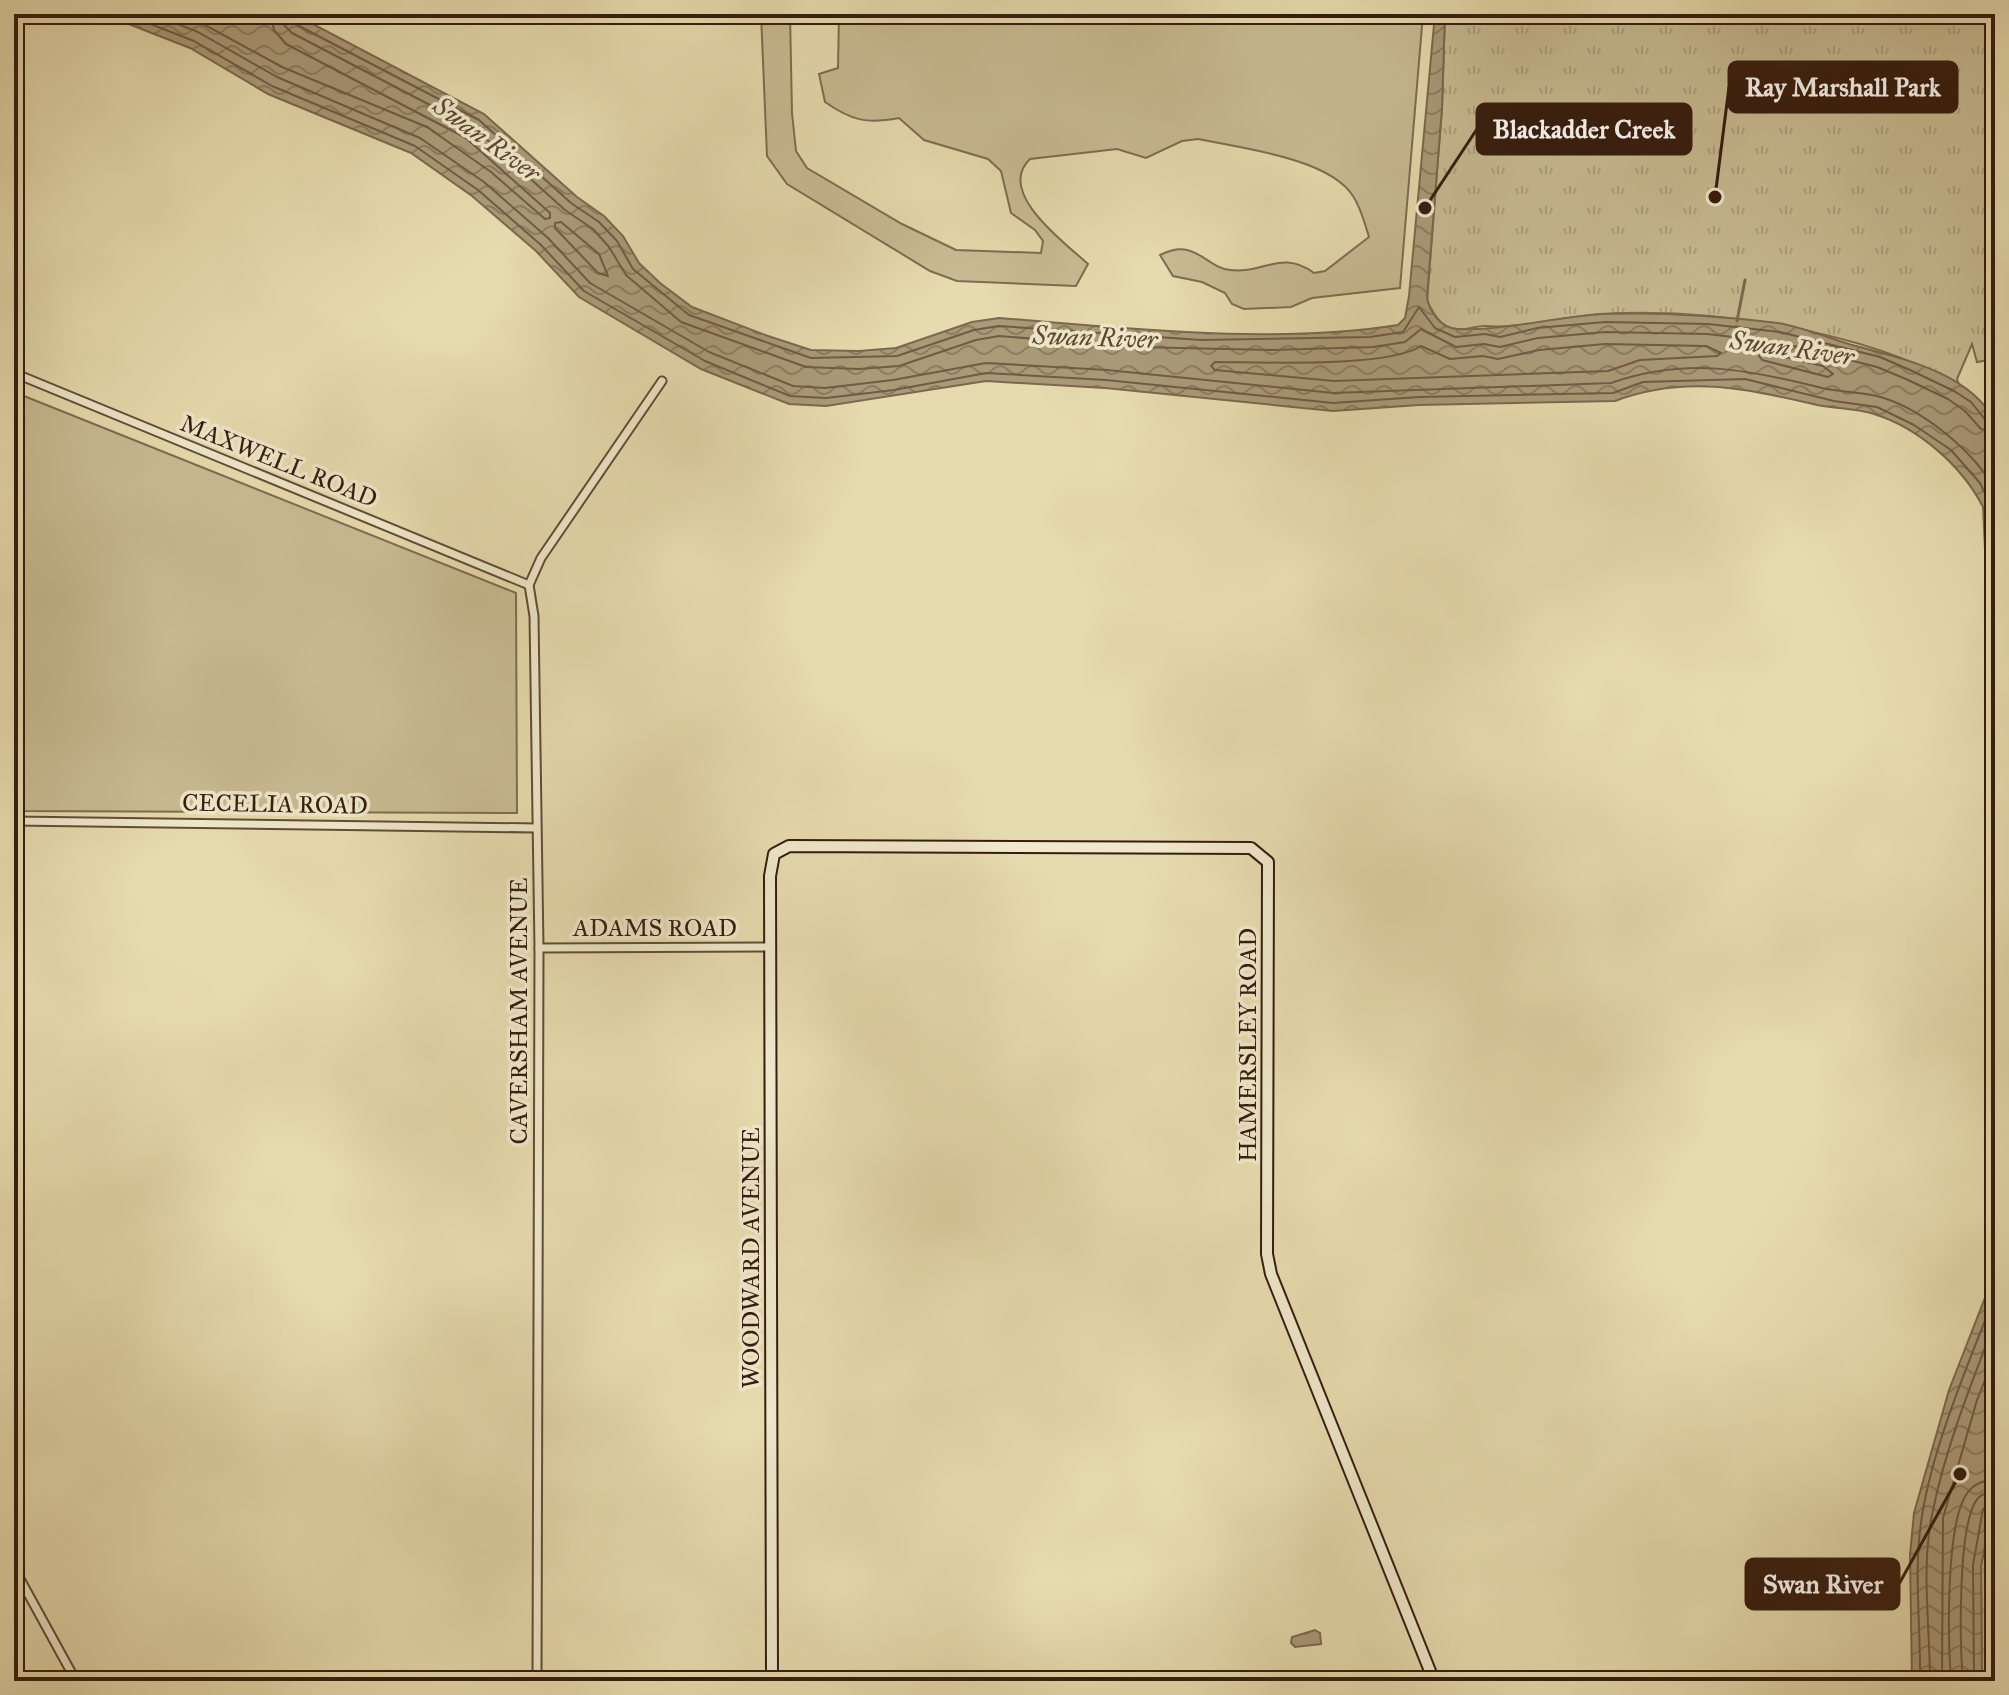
<svg xmlns="http://www.w3.org/2000/svg" width="2009" height="1695" font-family="'IM FELL Great Primer',serif">
  <style>
    .green { fill: #c8bb93; stroke: #7e6c51; stroke-width: 2 }
    .park { fill: url(#park-tufts); stroke: #7e6c51; stroke-width: 2 }
    .water { fill: url(#water-waves); stroke: #7b684e; stroke-width: 2 }
    .lines { fill: none; stroke-linecap: round; stroke-linejoin: round }
    .shore { stroke: #705b44; stroke-width: 2 }
    .stream { stroke: #7b684e; stroke-width: 3 }
    .street-casing { stroke: #614c37; stroke-width: 11 }
    .secondary-casing { stroke: #351c0f; stroke-width: 14 }
    .street { stroke: #efe8ca; stroke-width: 7 }
    .secondary { stroke: #efe8ca; stroke-width: 10 }
    .labels { text-anchor: middle; stroke-width: 7; stroke-linejoin: round; paint-order: stroke }
    .street-label { font-size: 24px; fill: #351c0f; stroke: #efe8ca }
    .water-label { font-size: 26px; font-style: italic; fill: #5e4834; stroke: #efe8ca }
    .leader { fill: none; stroke: #351c0f; stroke-width: 3 }
    .callout-dot { fill: #351c0f; stroke: #efe8ca; stroke-width: 3 }
    .callout { fill: #351c0f; stroke: #351c0f; stroke-width: 3 }
    .callout-label { font-size: 26px; text-anchor: middle; font-weight: bold; fill: #fff }
  </style>
  <defs>
    <pattern id="park-tufts" width="24" height="20" patternUnits="userSpaceOnUse" patternTransform="scale(2)"><rect width="24" height="20" fill="#c8bb93"/><path d="M3 7l-1-3M5 7V3M7 7l1-3M15 17l-1-3M17 17v-4M19 17l1-3" fill="none" stroke="#aca07e"/></pattern>
    <pattern id="water-waves" width="16" height="10" patternUnits="userSpaceOnUse" patternTransform="scale(2)"><rect width="16" height="10" fill="#aa9a78"/><path d="M0 5q4-4 8 0t8 0" fill="none" stroke="#8b7d61"/></pattern>
  </defs>
  <rect width="100%" height="100%" fill="#e6dbae"/>
  <filter id="stains"><feTurbulence type="fractalNoise" baseFrequency=".0025" numOctaves="4"/><feColorMatrix values="0 0 0 0 .2 0 0 0 0 .09 0 0 0 0 .02 0 0 0 .5 -.17"/></filter>
  <radialGradient id="worn" r=".72"><stop offset=".6" stop-color="#630" stop-opacity="0"/><stop offset="1" stop-color="#630" stop-opacity=".3"/></radialGradient>
  <!-- green -->
  <g class="green">
    <path d="M761,14h29l2,99 4,38 11,17 95,56 54,26 85,3 2,-12 -8,-11 -24,-17 -10,-42 -13,-12 -64,-19 -25,-22c-32,6 -47,3 -74,-16l-6,-28 19,-6 1,-54h584l-23,274 -88,10 -21,9 -47,2 -12,-5 -7,-11 -23,-11 -29,-6 -13,-21c36,-18 44,12 70,15 33,4 52,-21 84,3l11,-2 44,-34c-4,-13 -8,-29 -16,-41 -24,-38 -113,-48 -155,-57l-16,2 -36,17 -29,-9 -87,10c-35,33 35,84 58,105l-12,22 -119,-5 -27,-10 -143,-87 -20,-28z"/>
    <path d="M14,392l502,201 1,220 -503,-2z"/>
  </g>
  <!-- park -->
  <g class="park">
    <path d="M1445,14h550v345l-18,3 -5,-18 -15,35 2,6c-97,-55 -249,-78 -359,-71 -35,3 -82,15 -114,12 -10,-1 -20,5 -30,3 -16,-1 -22,-16 -29,-27l15,-194z"/>
    <path d="M1995,1495v186h-13l-1,-115z"/>
  </g>
  <!-- water -->
  <g class="water">
    <path d="M103,14h191l190,100 93,83 27,19 19,20 16,27 21,20 32,24 76,29 43,14 48,1 37,-3 76,-26 27,-4c130,10 270,27 399,7l7,-7 4,-22 26,-282h10l-3,94 -15,189c2,14 14,32 31,32 47,2 95,-12 144,-15 58,-2 119,2 176,9 24,4 48,14 71,21 50,14 119,27 146,77v338l-12,-252c-21,-41 -64,-79 -109,-93 -19,-6 -41,-5 -61,-10 -67,-16 -130,-29 -198,-3l-196,4 -86,6 -228,-23 -119,-7 -160,25 -37,-2 -88,-35 -122,-72 -43,-46 -64,-55 -61,-43 -143,-59 -78,-46z"/>
    <path d="M1995,1272v223l-14,71 1,115h-70l-2,-126 4,-42 35,-123z"/>
    <path d="M1315,1630l5,3 1,11 -26,3 -4,-4 1,-6z"/>
  </g>
  <g class="lines">
    <!-- shore -->
    <g class="shore">
      <path d="M125,14l69,27 78,45 143,60 63,44 63,55 43,46 121,70 85,35 36,2 68,-8 92,-17 120,7 227,23 86,-6 194,-4 30,-11 102,-3 89,22 43,6 37,18 37,25 29,33 10,21 5,110"/>
      <path d="M152,14l46,18 79,45 143,61 64,44 64,56 42,45 119,69 84,34 32,2 68,-8 93,-17 121,7 226,23 278,-10c75,-26 136,-14 211,5 18,4 37,4 55,8 43,11 99,56 118,95"/>
      <path d="M185,14l97,53 145,60 64,45 54,47 5,-1v-5l-84,-75 -180,-94 -12,-14 -4,-16"/>
      <path d="M282,14l2,11 8,8 182,95 91,82 28,19 16,18 17,28 55,47 125,45 53,2 40,-3 77,-26 23,-4 136,11 137,3 101,-3 32,-5 16,-13 35,18 28,-3 16,3 38,-9 67,-6 102,2 71,8 99,25 29,12 42,20 17,12 16,18 14,4"/>
      <path d="M293,14l4,11 182,95 92,83 28,19 18,19 16,28 56,46 122,43 86,-2 77,-26 25,-4 202,14 169,-3 33,-5 16,-25 16,21 20,9 30,-3 15,3 37,-9 68,-6 103,2 72,8 100,25 30,13 44,21 17,11 16,20 8,1"/>
      <path d="M561,222l38,32 9,22 -10,-3 -43,-45v-5z"/>
      <path d="M1605,344l101,2 15,7 -4,3 -77,4 -32,11 -274,10 -119,-11 -4,-4 4,-4c46,0 172,6 206,-16l29,13 33,-3 15,3 41,-9z"/>
      <path d="M1763,352l60,14 10,8 -5,3 -66,-17 -3,-4z"/>
      <path d="M1920,1681c1,-55 -7,-111 2,-165 11,-71 47,-154 73,-221"/>
      <path d="M1930,1681c0,-54 -9,-113 2,-166 13,-66 39,-131 63,-193"/>
      <path d="M1942,1681l1,-163 34,-118 18,-45"/>
      <path d="M1951,1681c-3,-39 -6,-160 17,-189 7,-9 16,-12 27,-12"/>
      <path d="M1963,1681c-3,-34 -6,-159 15,-183 5,-5 10,-6 17,-6"/>
      <path d="M1974,1681l-1,-116 10,-56 12,-7"/>
    </g>
    <!-- stream -->
    <path class="stream" d="M1737,321l8,-41"/>
    <defs>
      <g id="street">
        <path d="M14,373l515,212"/>
        <path d="M14,821l522,7"/>
        <path d="M539,948l231,-1"/>
        <path d="M14,1568l62,113"/>
        <path d="M537,1681l2,-733 -5,-332 -5,-31 12,-27 121,-177"/>
      </g>
      <path id="secondary" d="M772,1681l-2,-805 4,-22 15,-8 462,2 17,14 -1,392 4,20 163,407"/>
    </defs>
    <!-- street casing -->
    <use href="#street" class="street-casing"/>
    <!-- secondary casing -->
    <use href="#secondary" class="secondary-casing"/>
    <!-- street -->
    <use href="#street" class="street"/>
    <!-- secondary -->
    <use href="#secondary" class="secondary"/>
  </g>
  <g class="labels">
    <!-- street labels -->
    <g class="street-label">
      <text transform="translate(279 461) rotate(22)" y="8">MAXWELL ROAD</text>
      <text transform="translate(275 804) rotate(1)" y="8">CECELIA ROAD</text>
      <text x="655" y="936">ADAMS ROAD</text>
      <text transform="translate(519 1011) rotate(-90)" y="8">CAVERSHAM AVENUE</text>
      <text transform="translate(1248 1045) rotate(-90)" y="8">HAMERSLEY ROAD</text>
      <text transform="translate(751 1258) rotate(-90)" y="8">WOODWARD AVENUE</text>
    </g>
    <!-- water labels -->
    <g class="water-label">
      <text transform="translate(487 139) rotate(36)" y="9">Swan River</text>
      <text transform="translate(1095 337) rotate(2)" y="9">Swan River</text>
      <text transform="translate(1792 348) rotate(8)" y="9">Swan River</text>
    </g>
  </g>
  <!-- callouts -->
  <path class="leader" d="M1715 197L1729 87M1425 208L1477 129M1960 1474L1899 1584"/>
  <g class="callout-dot">
    <circle cx="1715" cy="197" r="8"/>
    <circle cx="1425" cy="208" r="8"/>
    <circle cx="1960" cy="1474" r="8"/>
  </g>
  <g class="callout">
    <rect x="1729" y="62" width="228" height="50" rx="8"/>
    <rect x="1477" y="104" width="214" height="50" rx="8"/>
    <rect x="1746" y="1559" width="153" height="50" rx="8"/>
  </g>
  <g class="callout-label">
    <text x="1843" y="96">Ray Marshall Park</text>
    <text x="1584" y="138">Blackadder Creek</text>
    <text x="1823" y="1593">Swan River</text>
  </g>
  <!-- margin -->
  <rect width="2009" height="1695" fill="none" stroke="#e6dbae" stroke-width="48"/>
  <rect x="16" y="16" width="1977" height="1663" fill="none" stroke="#351c0f" stroke-width="4"/>
  <rect x="24" y="24" width="1961" height="1647" fill="none" stroke="#351c0f" stroke-width="2"/>
  <rect width="100%" height="100%" filter="url(#stains)"/>
  <rect width="100%" height="100%" fill="url(#worn)"/>
</svg>
